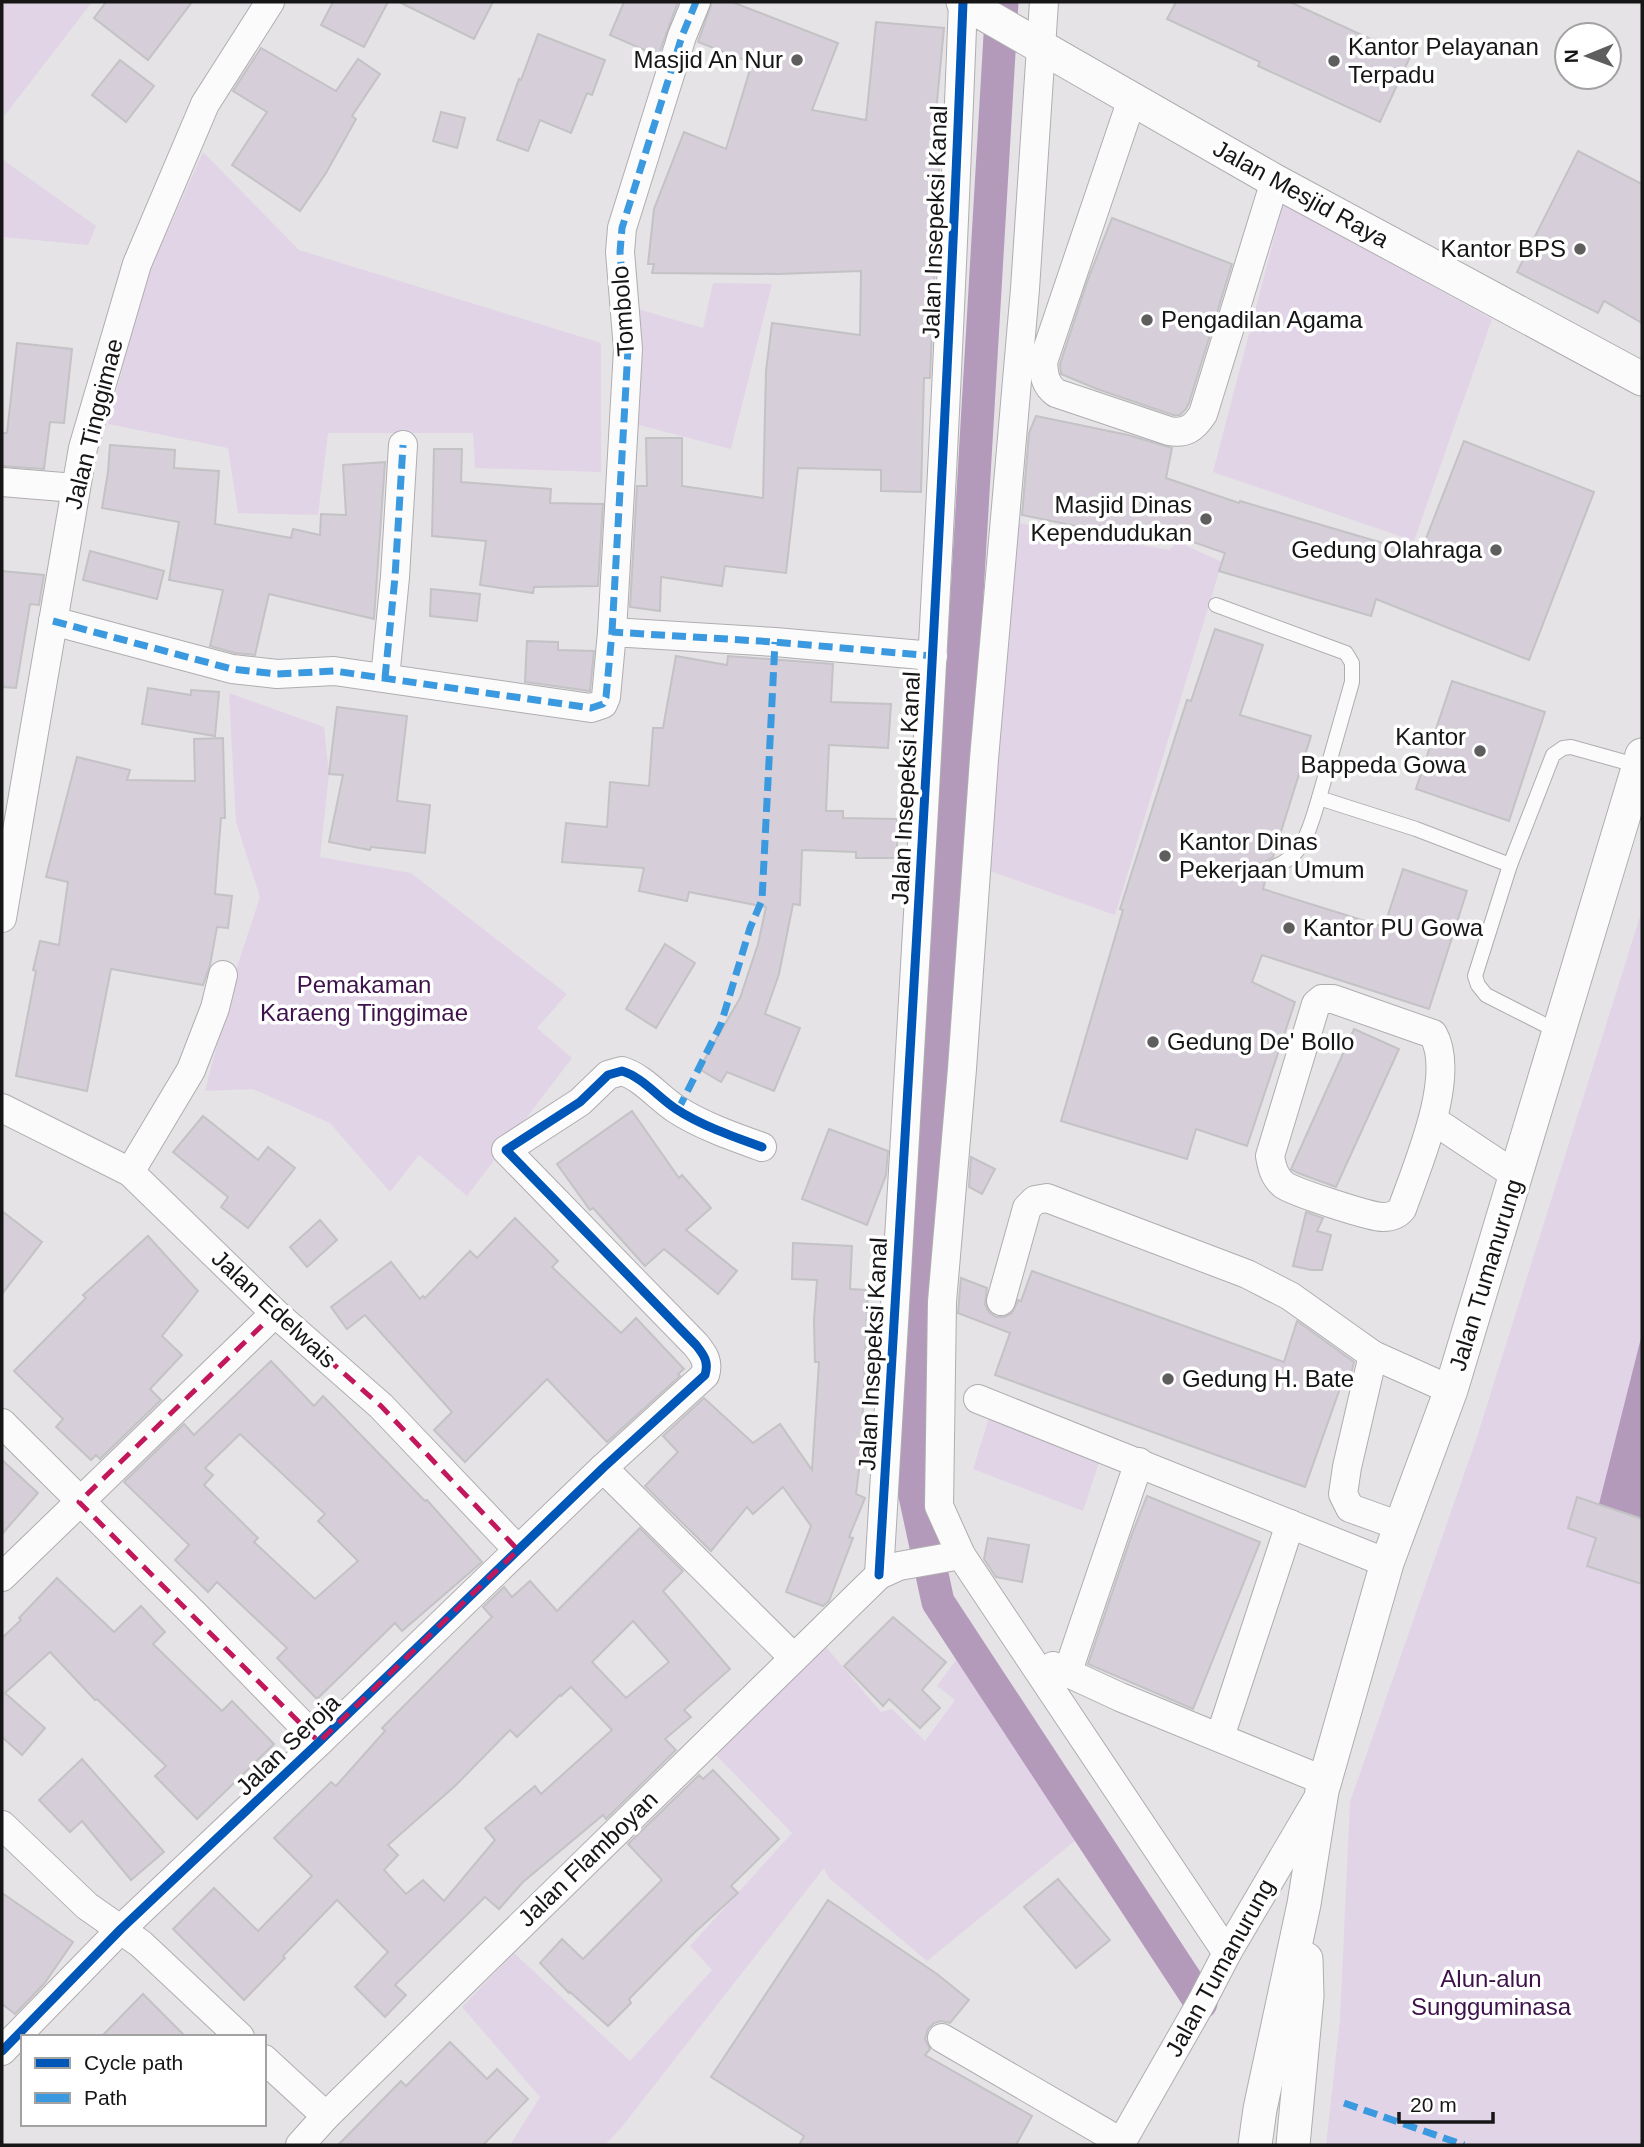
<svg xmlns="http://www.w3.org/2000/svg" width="1644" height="2147" font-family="Arial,sans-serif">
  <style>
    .green { fill: #e2d4e7 }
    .water { fill: #b39abb }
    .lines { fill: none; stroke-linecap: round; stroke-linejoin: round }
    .canal { stroke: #b39abb; stroke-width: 33 }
    .building { fill: #d6ced9; stroke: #c3c2c4; stroke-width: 2; fill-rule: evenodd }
    .service-casing { stroke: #afadb0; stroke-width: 16 }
    .minor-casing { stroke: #afadb0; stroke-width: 30 }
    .tertiary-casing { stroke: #afadb0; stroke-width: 35 }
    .service { stroke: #fbfbfb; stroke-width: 14 }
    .minor { stroke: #fbfbfb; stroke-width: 28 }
    .tertiary { stroke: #fbfbfb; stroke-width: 33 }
    .quiet { stroke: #3b9adf; stroke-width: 7; stroke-dasharray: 14 7; stroke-linecap: butt }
    .cycleway-casing { stroke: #fff; stroke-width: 13 }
    .cycleway { stroke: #0057b8; stroke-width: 9 }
    .marked { fill: none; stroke: #c2185b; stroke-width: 5; stroke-dasharray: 14 9; stroke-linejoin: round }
    .poi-dot { fill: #5f5e5f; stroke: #fff; stroke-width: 2.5 }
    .labels { text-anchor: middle; stroke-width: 7; stroke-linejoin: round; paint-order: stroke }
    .poi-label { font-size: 24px; fill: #171617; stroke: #fff; text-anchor: start }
    .street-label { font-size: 24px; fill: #171617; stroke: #fff }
    .park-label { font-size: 24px; fill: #3e124b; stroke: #fff }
  </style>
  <rect width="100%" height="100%" fill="#e5e3e6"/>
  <!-- green -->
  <g class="green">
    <path d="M2,2h90l-90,117z"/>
    <path d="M203,152l96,98 302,93v129l-126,-4 -2,-35h-145l-10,82 -80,-2 -10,-65 -120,-24 37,-143z"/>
    <path d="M2,159l94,67 -8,19 -86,-8z"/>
    <path d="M1283,204l209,115 -78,222 -201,-69z"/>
    <path d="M713,283l59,1 -41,165 -96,-25 3,-115 65,19z"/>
    <path d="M1019,523l150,27 9,-8 44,20 -107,353 -128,-45z"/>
    <path d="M229,693l95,34 5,47 -9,83 91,16 156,121 -30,34 35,30 -105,138 -48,-41 -29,37 -60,-69 -77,-34 -48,2 31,-121 24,-73 -24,-75z"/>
    <path d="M1642,910v1235h-316l14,-125 10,-218 127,-365z"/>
    <path d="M989,1418l111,41 -17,52 -110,-42z"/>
    <path d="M826,1647l55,65 11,-3 33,32 30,-41 -18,-14 19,-26 34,46 86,134 -149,121 -98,-83 -5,-10 -203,260 -16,17h-95l30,-48 -78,-90 52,-54 116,108 82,-91 -22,-24 102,-113 -76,-78 91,-94z"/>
  </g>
  <!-- water -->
  <path class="water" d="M1642,1334v184l-43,-14z"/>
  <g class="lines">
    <!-- canal -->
    <path class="canal" d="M1002,2l-88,1489 24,111 263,401"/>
  </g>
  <!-- building -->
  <g class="building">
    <path d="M106,2h86l-44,58 -54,-42z"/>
    <path d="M333,2h55l-24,45 -43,-22z"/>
    <path d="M399,2h94l-19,37z"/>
    <path d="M624,2h54l-20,54 -48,-21z"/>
    <path d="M712,2h20l106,41 -26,67 54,10 10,-98 68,6 -11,116h7l-1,27 -9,207h-6l-3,114 -40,-1v-21l-83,-2 -12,105 -61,-7 -3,20 -61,-9 -1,34 -30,-4 7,-121h10l-1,-48h36v48l81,12 3,-127 6,-48 88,12 1,-64 -83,3 -126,-1 2,-9h-6l6,-55 30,-77 42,17 26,-86 -54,-21z"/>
    <path d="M1176,2h114l120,55 -30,65 -122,-56 2,-4 -93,-43z"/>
    <path d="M538,34l67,26 -13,35 -5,-2 -16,40 -31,-13 -12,31 -31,-11 22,-61 2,1z"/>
    <path d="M261,48l75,43 22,-32 22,15 -28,42 4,3 -30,54 -26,38 -68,-46 35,-53 -34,-21z"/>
    <path d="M120,60l34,26 -28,36 -34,-27z"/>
    <path d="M441,112l24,6 -8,30 -24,-7z"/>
    <path d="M1578,151l64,33v139l-38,-22 -6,12 -81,-41z"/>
    <path d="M1112,218l120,46 -43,139 -3,6 -6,6h-7l-76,-26 -36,-15 -1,-10 27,-82z"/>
    <path d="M17,343l55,6 -8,74 -14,-1 -6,47 -42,-3v-33h5z"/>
    <path d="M1036,416l92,19 44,13 -6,30 73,25 1,-2 180,53 44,-113 130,51 -65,168 -153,-61 -5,17 -152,-45 6,-18 -69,-24 -3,13 -131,-27 7,-82z"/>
    <path d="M110,445l65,5 -1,18 45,3 -4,53 76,14 2,-9 27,6 1,-21 25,1 -3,-50 42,-3 -11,157 -105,-25 -14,61 -20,-2 -25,-7 13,-56 -54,-10 10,-58 -77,-14 6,-36z"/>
    <path d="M434,449h28l-1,33 90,7 -1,14 53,1 -5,82 -64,1 -1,6 -53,-8 6,-44 -54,-5z"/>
    <path d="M90,551l74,20 -7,28 -74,-19z"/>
    <path d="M2,571l42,4 -5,30 -9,-1 -14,84 -14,-1z"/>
    <path d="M431,589l49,5 -3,27 -47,-5z"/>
    <path d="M1215,629l48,16 -23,70 71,21 -38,121 -7,4 -1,5 2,8 -4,15 121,38 19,-58 64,22 -38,118 -167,-54 -10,27 43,20 -48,144 -51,-17 -9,30 -126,-38 62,-211 -3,-1 67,-209 4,1z"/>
    <path d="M527,641l31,1v8l36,1 -4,40 -65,-9z"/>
    <path d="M676,656l51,9 1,-9 105,8 -2,38 60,2 -3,44 -59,-3 -3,66h17v7l54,1v39h-41v-6l-54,-2 -2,55 -7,-1 -14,70 -14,40 35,14 -26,63 -47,-19 -6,10 -22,-13 41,-71 18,-54 8,-37 -77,-15 -2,9 -48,-10 5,-23 -82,-6 4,-39 41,4 3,-45 39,4 4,-58h10z"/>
    <path d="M1452,681l93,31 -36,109 -93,-32z"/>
    <path d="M148,688l43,7v-5l28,2 -4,44 -73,-12z"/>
    <path d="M337,707l70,9 -10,85 33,4 -5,48 -54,-6 -1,3 -41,-8 14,-67 -14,-1z"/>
    <path d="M223,738l2,80h-4l-6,76 17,2 -4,32 -11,-1 -7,38 -7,20 -92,-16 -24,122 -71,-15 20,-105 -3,-1 7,-29 19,4 9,-63 -22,-5 31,-120 53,13 -3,10 68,1 -1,-42z"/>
    <path d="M665,944l30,19 -39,65 -30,-19z"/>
    <path d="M1354,1029l45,20 -63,138 -38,-14 -7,-4z"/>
    <path d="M632,1111l47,67 3,-3 29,33 -25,22 51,41 -19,23 -54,-45 -19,17 -52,-58 -3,2 -33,-46z"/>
    <path d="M203,1116l55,44 10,-13 27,21 -47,60 -27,-21 7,-10 -55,-45z"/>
    <path d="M829,1129l59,22 -2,24 -19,50 -65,-26z"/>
    <path d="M971,1157l24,12 -13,25 -13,-7z"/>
    <path d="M2,1211l40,31 -40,52z"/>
    <path d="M1306,1212l17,6 -6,13 14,4 -9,35h-11l-18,-4z"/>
    <path d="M515,1218l43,43 -6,6 69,66 15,-15 48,51 -6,5 2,2 -73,66 -60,-63 -82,83 -31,-32 18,-18 -87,-97 -18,14 -16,-22 60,-45 29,37 3,-3 2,2 45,-47 7,7z"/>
    <path d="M320,1220l17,20 -30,27 -17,-20z"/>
    <path d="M148,1236l50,55 -36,45 20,19 -32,34 11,11 -61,59 -4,-4 -5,5 -35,-33 7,-8 -49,-48 72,-73 -3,-3z"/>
    <path d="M793,1243l59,3 -2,43 18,1 -6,139h2l-8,65 9,4 -16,39 4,1 -24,63 -6,5 -37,-14 25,-66 -28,-39 -30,27 -6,-7 -36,44 -66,-65 33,-34 -15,-16 41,-38 49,45 27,-19 32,46 7,-108h-4l-1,-42 3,-40 -25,-1z"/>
    <path d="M1032,1271l252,91 13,-41 57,41 -5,21 -6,-3 -38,107 -310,-112 15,-42 -52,-20 3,-35 26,10 -2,16 4,8 7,5h8l8,-4 6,-13 3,1z"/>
    <path d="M271,1361l43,45 9,-10 102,105 2,-1 55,62 -80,69 -7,-8 -78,76 -40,-41 10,-10 -70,-66 -9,10 -33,-32 14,-15 -65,-63 60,-58 10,11zM240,1434l85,80 -7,7 40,40 -43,38 -61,-57 4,-4 -54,-53 9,-10 -8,-7z"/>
    <path d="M2,1460l36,33 -36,41z"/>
    <path d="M1147,1496l113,46 -67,167 -105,-45 44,-130z"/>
    <path d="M1577,1497l65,22v65l-55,-18 9,-28 -28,-10z"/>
    <path d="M640,1528l43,43 -20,20 67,78 -46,41 7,7 -26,22 11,11 -70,69 -3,-4 -80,67 -24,27 -14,-12 -90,88 11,10 -21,22 -30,-30 33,-35 -51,-52 -54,56 2,2 -41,42 -71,-71 41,-41 44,43 54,-55 -38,-38 57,-56 5,4 49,-55 -3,-3 110,-111 -9,-10 21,-20 8,10 18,-16 27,30zM633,1621l36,41 -43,36 -34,-36zM571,1687l41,43 -71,64 -6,-8 -50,42 10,12 -51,61 -21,-21 -17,14 -22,-24 14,-15 -10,-10 67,-59 55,-56 7,7 43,-42 1,1z"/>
    <path d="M988,1538l41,7 -7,37 -26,-5 -12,-18z"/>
    <path d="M57,1578l57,54 27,-26 24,26 -12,12 69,67 10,-10 42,43 -77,75 -42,-43 11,-10 -69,-67 -2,1 -45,-48 -45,41 40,35 -23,27 -20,-18v-99l19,-18 -2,-2z"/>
    <path d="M893,1617l53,45 -24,28 18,18 -20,20 -31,-29 -6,7 -39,-40z"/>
    <path d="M82,1759l82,93 -33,28 -49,-59 -12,11 -31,-32z"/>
    <path d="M713,1770l66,69 -48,47 7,7 -45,41 -64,65 2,4 -23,23 -38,-34 -1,1 -29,-30 22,-24 21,20 79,-79 -34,-36 71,-69 4,4z"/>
    <path d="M1058,1879l52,61 -34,28 -52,-61z"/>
    <path d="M2,1893l71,49 -29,42 -29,30 -13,-10z"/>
    <path d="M828,1900l109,74 32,26 -19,23 -9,-2 -7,2 -6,6 -3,10 5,10 -5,6 107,61 -16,29h-217l5,-9 -93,-59z"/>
    <path d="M143,1994l43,43h-85z"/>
    <path d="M450,2042l37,37 10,-10 31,30 -45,46h-145l63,-64 5,5z"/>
  </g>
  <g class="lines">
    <defs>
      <g id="service">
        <path d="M1216,605l130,48 6,10v19l-33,116"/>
        <path d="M1274,867c31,-12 36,-40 45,-69l97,31 94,36"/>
        <path d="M1559,1032l-73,-37 -8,-10 -3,-9 35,-111 43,-110 10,-7 8,-1 68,19"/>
      </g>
      <g id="minor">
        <path d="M1132,99l-89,263c1,13 2,23 13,31l113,38c17,3 25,-3 34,-17l72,-233"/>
        <path d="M2,482l73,6"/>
        <path d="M53,621l179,48 45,5 57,-3 257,37 12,-4 3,-7 6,-65 163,10 158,14"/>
        <path d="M612,632l16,-283 -8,-97 2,-24 60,-192 14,-34"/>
        <path d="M385,678l10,-101 8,-132"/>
        <path d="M2,918l81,-470 54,-184 68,-160 65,-102"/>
        <path d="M1322,999h11l100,35c24,42 -16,132 -31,175 -5,6 -11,8 -19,8 -13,0 -89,-25 -99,-32 -10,-8 -12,-18 -14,-29l46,-152z"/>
        <path d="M2,1108l128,64 145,141 106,93 137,144"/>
        <path d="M1433,1120l84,56"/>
        <path d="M130,1172l61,-102 24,-62 8,-33"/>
        <path d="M1001,1301l26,-93 8,-8 12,-2 200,76 43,22 83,59 78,35"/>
        <path d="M1373,1355l-26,112 -4,27 7,14 50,18"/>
        <path d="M978,1399l409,164"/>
        <path d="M2,1423l194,193 123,126"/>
        <path d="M603,1468l191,190"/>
        <path d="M961,1555l-22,-49 3,-204 20,-233 22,-310 41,-470 19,-287"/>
        <path d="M879,1575c31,-524 64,-1048 84,-1573"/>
        <path d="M2,1577l273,-264"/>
        <path d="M1053,1666l67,31 205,84"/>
        <path d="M1067,1674l72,-212"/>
        <path d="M1220,1737l70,-213"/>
        <path d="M2,1825l85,81 54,38 99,93"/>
        <path d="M942,2038l179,104"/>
        <path d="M2,2051l119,-122 198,-187 284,-274 102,-93c4,-13 -1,-20 -9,-30l-190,-195 74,-48 28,-27 14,-4c20,6 36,26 54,38 24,16 58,28 86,38"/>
        <path d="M264,2059l62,57"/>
        <path d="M300,2145l26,-29 553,-541 20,-9 62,-11 266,398"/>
        <path d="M1120,2145l81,-142 26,-50 91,-155"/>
      </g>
      <g id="tertiary">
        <path d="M963,2l312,179 367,198"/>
        <path d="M1255,2145l5,-36 44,-205 18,-113 65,-228 64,-173 191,-635"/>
        <path d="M1293,2145l14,-149 -1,-37"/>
      </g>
    </defs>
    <!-- service casing -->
    <use href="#service" class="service-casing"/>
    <!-- minor casing -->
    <use href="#minor" class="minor-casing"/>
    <!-- tertiary casing -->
    <use href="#tertiary" class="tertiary-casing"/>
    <!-- service -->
    <use href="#service" class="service"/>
    <!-- minor -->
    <use href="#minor" class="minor"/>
    <!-- tertiary -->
    <use href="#tertiary" class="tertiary"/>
    <!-- quiet -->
    <g class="quiet">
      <path d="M53,621l179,48 45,5 57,-3 257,37 12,-4 3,-7 6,-65 163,10 158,14"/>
      <path d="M612,632l16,-283 -8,-97 2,-24 60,-192 14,-34"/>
      <path d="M385,678l10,-101 8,-132"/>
      <path d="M678,1110l43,-86 29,-96 12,-28 13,-258"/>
      <path d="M1344,2103l120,42"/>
    </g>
    <defs>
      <g id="cycleway">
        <path d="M879,1575c31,-524 64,-1048 84,-1573"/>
        <path d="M2,2051l119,-122 198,-187 284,-274 102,-93c4,-13 -1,-20 -9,-30l-190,-195 74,-48 28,-27 14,-4c20,6 36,26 54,38 24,16 58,28 86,38"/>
      </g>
    </defs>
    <!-- cycleway casing -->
    <use href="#cycleway" class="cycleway-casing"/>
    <!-- cycleway -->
    <use href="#cycleway" class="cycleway"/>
  </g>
  <!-- marked area -->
  <path class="marked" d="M275,1313l106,93 137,144 -199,192 -240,-240z"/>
  <!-- markers -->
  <g class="poi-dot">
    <circle cx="797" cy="60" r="7"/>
    <circle cx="1334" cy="61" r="7"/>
    <circle cx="1580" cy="249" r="7"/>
    <circle cx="1147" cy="320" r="7"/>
    <circle cx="1206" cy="519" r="7"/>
    <circle cx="1496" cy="550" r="7"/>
    <circle cx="1480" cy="751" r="7"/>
    <circle cx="1165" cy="856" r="7"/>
    <circle cx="1289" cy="928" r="7"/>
    <circle cx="1153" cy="1042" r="7"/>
    <circle cx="1168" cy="1379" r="7"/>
  </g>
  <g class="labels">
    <!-- poi labels -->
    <g class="poi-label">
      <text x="1348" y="55">Kantor Pelayanan<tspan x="1348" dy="28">Terpadu</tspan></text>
      <text x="783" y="68" text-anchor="end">Masjid An Nur</text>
      <text x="1566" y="257" text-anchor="end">Kantor BPS</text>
      <text x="1161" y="328">Pengadilan Agama</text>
      <text x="1192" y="513" text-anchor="end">Masjid Dinas<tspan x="1192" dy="28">Kependudukan</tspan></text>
      <text x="1482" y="558" text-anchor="end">Gedung Olahraga</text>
      <text x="1466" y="745" text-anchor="end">Kantor<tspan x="1466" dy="28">Bappeda Gowa</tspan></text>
      <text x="1179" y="850">Kantor Dinas<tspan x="1179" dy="28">Pekerjaan Umum</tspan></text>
      <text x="1303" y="936">Kantor PU Gowa</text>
      <text x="1167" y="1050">Gedung De' Bollo</text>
      <text x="1182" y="1387">Gedung H. Bate</text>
    </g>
    <!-- street labels -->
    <g class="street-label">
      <text transform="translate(1301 194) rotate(29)" y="8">Jalan Mesjid Raya</text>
      <text transform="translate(935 222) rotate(-88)" y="8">Jalan Insepeksi Kanal</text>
      <text transform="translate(623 311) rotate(-94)" y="8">Tombolo</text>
      <text transform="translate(94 424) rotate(-76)" y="8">Jalan Tinggimae</text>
      <text transform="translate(906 788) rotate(-87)" y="8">Jalan Insepeksi Kanal</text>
      <text transform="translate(1486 1275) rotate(-73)" y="8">Jalan Tumanurung</text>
      <text transform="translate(274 1309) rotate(43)" y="8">Jalan Edelwais</text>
      <text transform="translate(873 1354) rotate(-87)" y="8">Jalan Insepeksi Kanal</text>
      <text transform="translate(288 1745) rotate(-44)" y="8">Jalan Seroja</text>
      <text transform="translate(588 1859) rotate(-44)" y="8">Jalan Flamboyan</text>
      <text transform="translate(1220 1968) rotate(-61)" y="8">Jalan Tumanurung</text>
    </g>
    <!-- park labels -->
    <g class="park-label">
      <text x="364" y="993">Pemakaman<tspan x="364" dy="28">Karaeng Tinggimae</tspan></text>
      <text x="1491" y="1987">Alun-alun<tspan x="1491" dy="28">Sungguminasa</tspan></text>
    </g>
  </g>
  <!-- border -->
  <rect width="1644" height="2147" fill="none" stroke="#171617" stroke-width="7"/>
  <!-- legend -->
  <rect x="21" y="2035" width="245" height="91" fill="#ffffff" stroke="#a2a2a2" stroke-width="2"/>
  <rect x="35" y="2058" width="35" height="10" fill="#0057b8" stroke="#a2a2a2" stroke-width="2"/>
  <text x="84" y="2070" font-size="21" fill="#171617">Cycle path</text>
  <rect x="35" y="2093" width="35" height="10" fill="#3b9adf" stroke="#a2a2a2" stroke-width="2"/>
  <text x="84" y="2105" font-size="21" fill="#171617">Path</text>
  <!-- north arrow -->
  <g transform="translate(1588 56) rotate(269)"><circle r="33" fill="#ffffff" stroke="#a2a2a2" stroke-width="2"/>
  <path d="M0-5L12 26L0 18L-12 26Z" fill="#5f5e5f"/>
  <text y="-10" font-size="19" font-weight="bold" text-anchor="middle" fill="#171617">N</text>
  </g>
  <!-- scale -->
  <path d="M1399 2112v10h94v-10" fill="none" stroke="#171617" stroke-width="3.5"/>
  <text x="1410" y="2112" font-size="21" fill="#171617" stroke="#ffffff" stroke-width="5" paint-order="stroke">20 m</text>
</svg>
